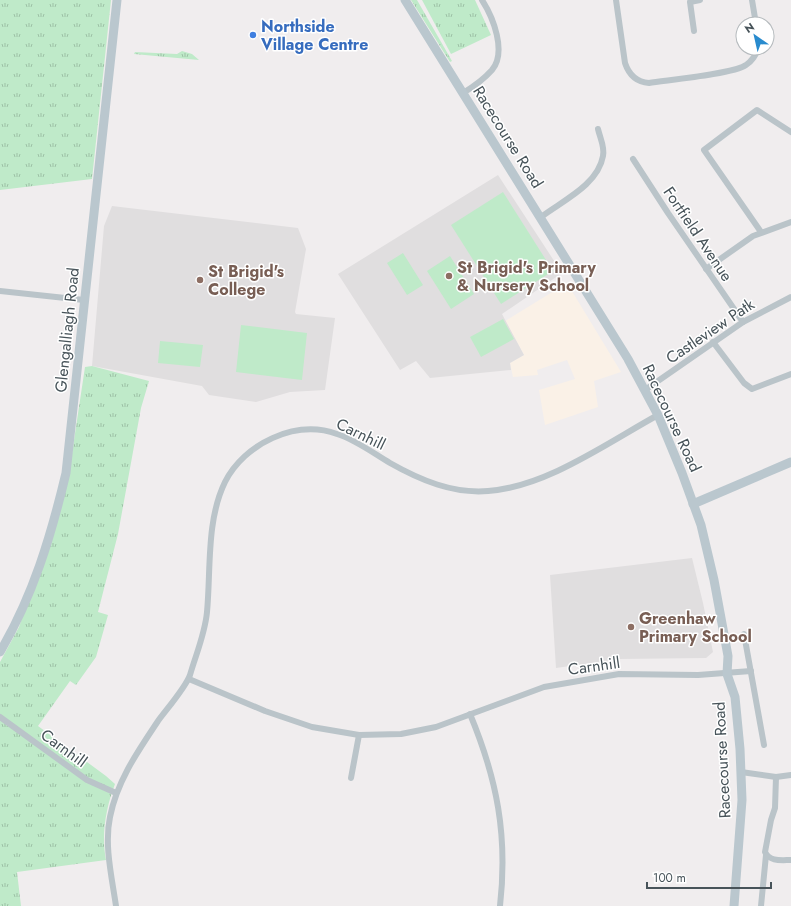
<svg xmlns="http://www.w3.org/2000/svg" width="791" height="906" viewBox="0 0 791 906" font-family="Jost,sans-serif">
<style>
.commercial{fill:#faf1e7}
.education{fill:#e0dedf}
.grass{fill:url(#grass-tufts)}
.garden{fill:#bfeac9}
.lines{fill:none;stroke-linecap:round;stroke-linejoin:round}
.street{stroke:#bac4c9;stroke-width:6}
.secondary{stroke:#bac7ce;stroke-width:9}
.shop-dot{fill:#3f7fe0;stroke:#fff;stroke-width:1.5}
.education-dot{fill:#8d6e63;stroke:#fff;stroke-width:1.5}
.labels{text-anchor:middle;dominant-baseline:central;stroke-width:3;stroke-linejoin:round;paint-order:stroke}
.shop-label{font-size:16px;font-weight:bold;fill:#366cbe;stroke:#fff;text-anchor:start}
.street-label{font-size:16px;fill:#475359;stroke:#fff}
.education-label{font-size:16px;font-weight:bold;fill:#785e54;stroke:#fff;text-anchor:start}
</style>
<defs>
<pattern id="grass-tufts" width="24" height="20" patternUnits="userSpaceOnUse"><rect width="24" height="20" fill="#bfeac9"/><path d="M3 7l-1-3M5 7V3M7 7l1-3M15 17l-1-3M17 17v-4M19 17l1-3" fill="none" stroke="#9dc0a6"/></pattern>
</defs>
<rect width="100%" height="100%" fill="#f0edee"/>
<!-- commercial -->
<path class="commercial" d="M567,283l54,89 -27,9 4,26 -53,18 -6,-35 36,-11 -8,-19 -30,10 1,5 -25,2 -3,-14 14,-8 -19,-34z"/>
<!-- education -->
<g class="education">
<path d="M498,175l64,98 -60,41 22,41 -14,8 1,7 -81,8 -14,-17 -16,9 -62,-96z"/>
<path d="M112,206l186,22 8,21 -11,63 1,2 39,4 -10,72 -35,2 -34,10 -47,-7 -7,-9 -110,-20 12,-140z"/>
<path d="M692,558l11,45 10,49 -7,6 -87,1 -63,9 -6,-93z"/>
</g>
<!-- grass -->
<g class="grass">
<path d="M0,0h111l-19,179 -92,11z"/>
<path d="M411,0h6l35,61 -2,1z"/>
<path d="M422,0h53l16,35 -40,19z"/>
<path d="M182,51l10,3 7,6 -65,-6 1,-2 42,2z"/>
<path d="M92,366l57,15 -8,27 -23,126 -20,78 10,3 -12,42 -20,28 -6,-4 -32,45 68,50 9,8c-9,23 -14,51 -9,76l-89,12 4,34h-21v-244l19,-35 49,-147 17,-113z"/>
</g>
<!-- garden -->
<g class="garden">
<path d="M503,192l50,79 -52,33 -50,-79z"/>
<path d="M403,253l20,32 -16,10 -20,-32z"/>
<path d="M450,256l24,38 -23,15 -24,-38z"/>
<path d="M503,319l11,20 -33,18 -11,-20z"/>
<path d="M241,325l66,8 -5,47 -66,-8z"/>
<path d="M160,341l43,4 -3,22 -42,-4z"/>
</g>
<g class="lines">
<!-- street -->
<g class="street">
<path d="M616,0l9,63c4,12 11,19 24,20 19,-3 84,-9 97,-18 5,-3 11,-11 12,-17"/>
<path d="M752,0l4,24"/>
<path d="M694,31l-4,-29 10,-2"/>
<path d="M463,93c10,-6 21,-14 29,-23 15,-18 1,-53 -10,-70"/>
<path d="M633,159l35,54 75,109"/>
<path d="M541,217c21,-16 57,-32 62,-61 2,-9 -3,-18 -5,-27"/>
<path d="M761,232l-57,-82 53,-40 34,22"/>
<path d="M706,269l47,-33 38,-14"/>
<path d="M0,291l84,9"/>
<path d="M713,342l31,41 8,6 39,-15"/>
<path d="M645,390l98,-68 48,-25"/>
<path d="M744,634l20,111"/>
<path d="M189,679l76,32 47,16 47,8 42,-1 35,-7 108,-40 75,-13 79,1 53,-4"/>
<path d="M470,714c27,65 38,121 30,192"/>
<path d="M0,717l87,63 29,13"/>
<path d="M741,772l35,5 15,-2"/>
<path d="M776,777l-1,31 -4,12 -6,32c5,10 16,8 26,8"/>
<path d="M351,778l8,-43"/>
<path d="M116,906c-4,-28 -12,-61 -6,-89 7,-36 28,-66 48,-96 8,-11 28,-34 32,-46 6,-21 15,-41 17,-63 4,-42 -1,-91 18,-130 19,-38 70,-63 112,-48 19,6 36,19 53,29 30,17 63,31 98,28 58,-4 119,-48 170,-76"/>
<path d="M761,906l5,-51"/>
</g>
<!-- secondary -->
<g class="secondary">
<path d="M405,0l223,359 30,56 24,58 19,52 13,55 14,76 -1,18 8,23 5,52 2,51 -8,106"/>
<path d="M693,504l98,-42"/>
<path d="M0,652c33,-56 51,-116 66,-179l51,-473"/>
</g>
</g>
<!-- markers -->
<circle class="shop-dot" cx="253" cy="35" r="4"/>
<g class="education-dot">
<circle cx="449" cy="276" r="4"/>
<circle cx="200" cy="280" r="4"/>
<circle cx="631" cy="627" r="4"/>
</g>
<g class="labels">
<!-- shop labels -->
<g class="shop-label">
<text x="261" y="26">Northside<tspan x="261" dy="18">Village Centre</tspan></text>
</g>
<!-- street labels -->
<g class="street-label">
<text transform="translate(508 137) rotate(58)">Racecourse Road</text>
<text transform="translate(698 234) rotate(56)">Fortfield Avenue</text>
<text transform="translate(67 330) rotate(-84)">Glengalliagh Road</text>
<text transform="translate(710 331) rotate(-34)">Castleview Patk</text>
<text transform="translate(672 418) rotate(65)">Racecourse Road</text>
<text transform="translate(361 434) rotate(26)">Carnhill</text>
<text transform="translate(594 666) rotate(-8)">Carnhill</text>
<text transform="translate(64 748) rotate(36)">Carnhill</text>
<text transform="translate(722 760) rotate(-93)">Racecourse Road</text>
</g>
<!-- education labels -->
<g class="education-label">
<text x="457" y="267">St Brigid's Primary<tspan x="457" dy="18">&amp; Nursery School</tspan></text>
<text x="208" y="271">St Brigid's<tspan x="208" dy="18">College</tspan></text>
<text x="639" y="618">Greenhaw<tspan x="639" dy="18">Primary School</tspan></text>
</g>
</g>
<!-- north arrow -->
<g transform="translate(755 36) rotate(326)"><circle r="19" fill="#ffffff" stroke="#b5babd"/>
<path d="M0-3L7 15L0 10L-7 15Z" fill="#298bce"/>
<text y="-6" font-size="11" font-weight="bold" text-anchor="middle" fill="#475359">N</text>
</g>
<!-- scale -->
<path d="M647 882v6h124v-6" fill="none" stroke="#475359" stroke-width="2"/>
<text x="653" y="882" font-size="12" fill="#475359" stroke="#ffffff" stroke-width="3" paint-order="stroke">100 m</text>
</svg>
